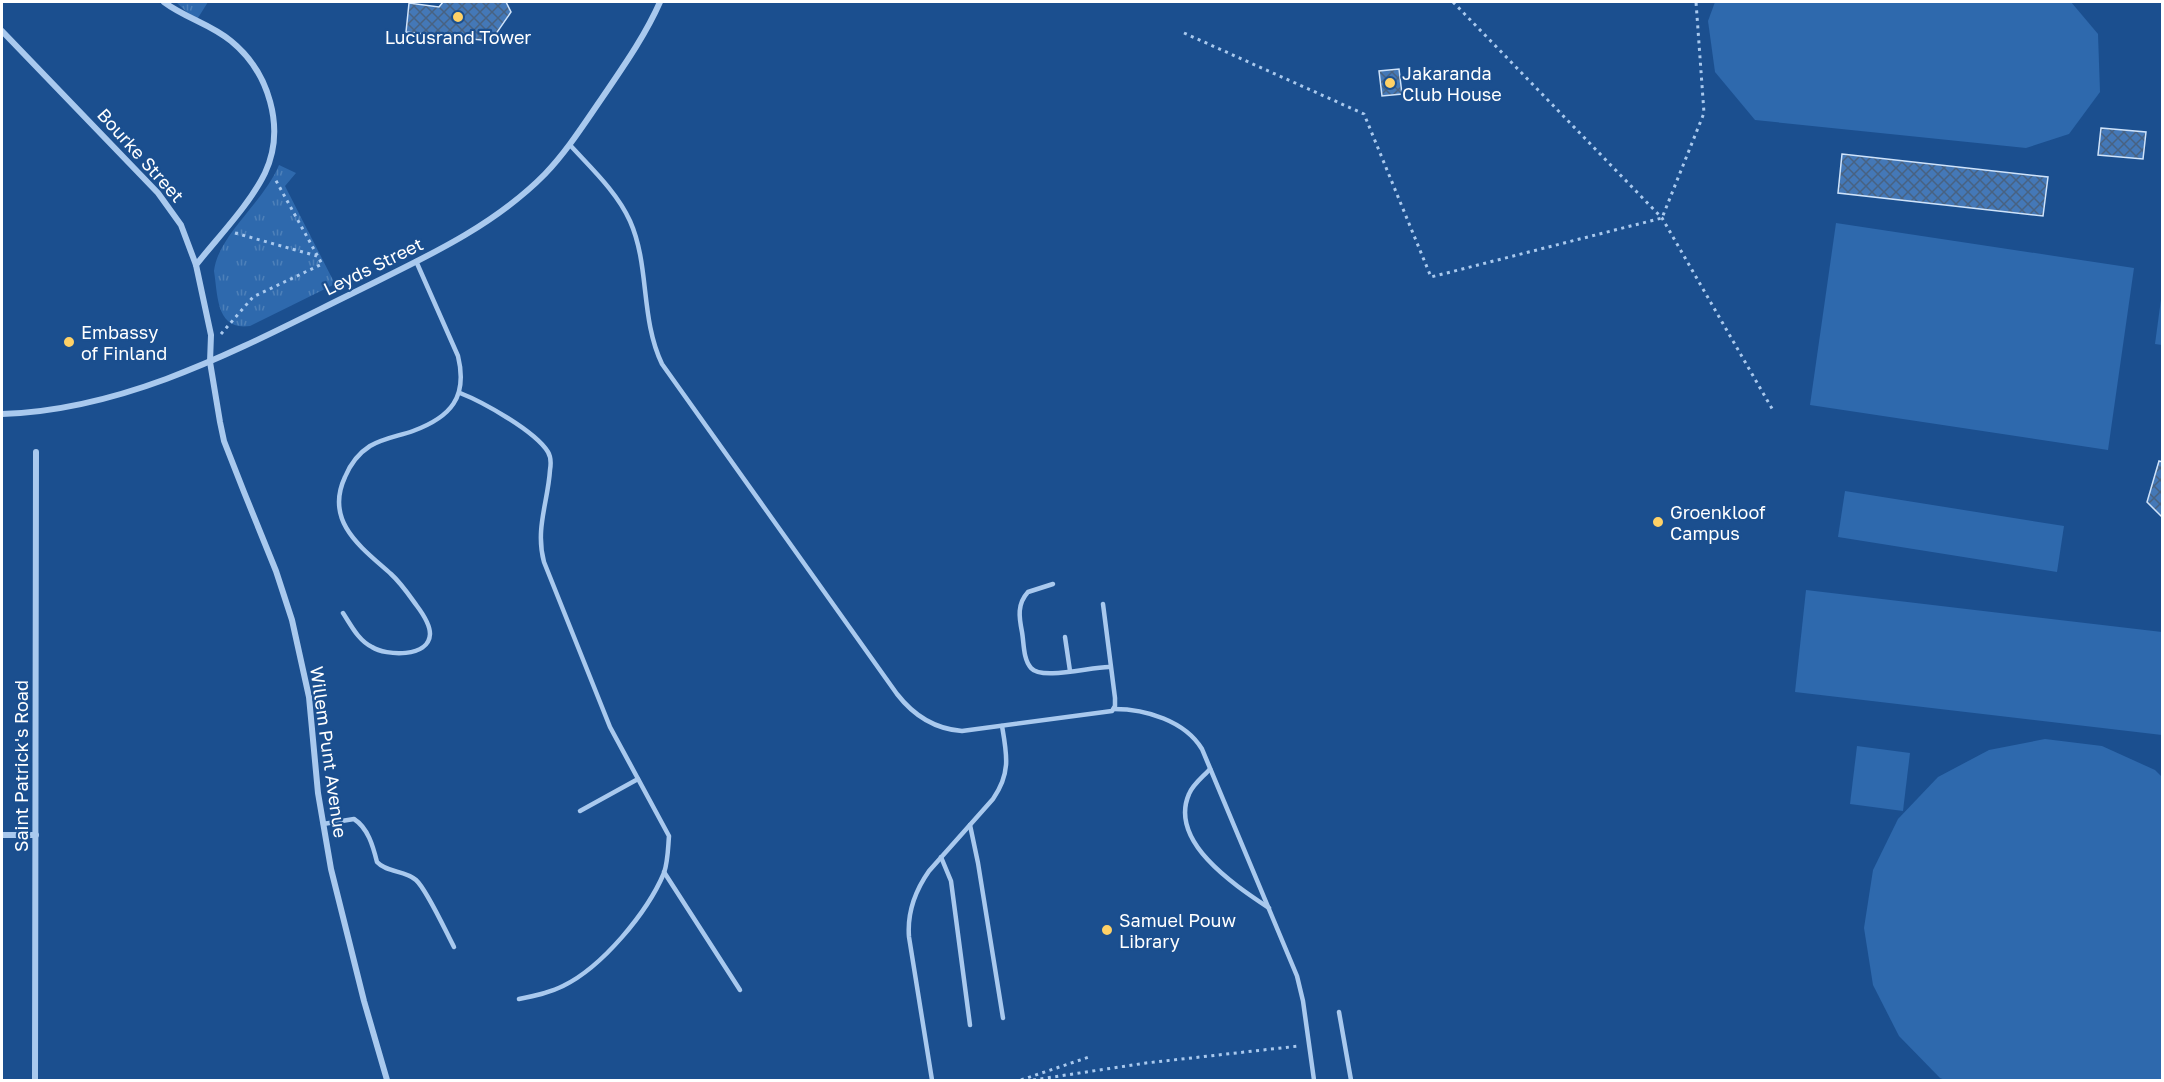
<svg xmlns="http://www.w3.org/2000/svg" width="2164" height="1082" viewBox="0 0 2164 1082" font-family="'Golos Text',sans-serif">
<style>
.green{fill:#2e69ad}
.park{fill:url(#park-tufts)}
.building{fill:url(#building-cross-hatch);stroke:#cfe3fa;stroke-width:1.5}
.lines{fill:none;stroke-linecap:round;stroke-linejoin:round}
.path{stroke:#a9c9ee;stroke-width:3;stroke-dasharray:3 4.5;stroke-linecap:butt}
.service{stroke:#a9c9ee;stroke-width:4.5}
.minor{stroke:#a9c9ee;stroke-width:6}
.poi-dot{fill:#ffd166;stroke:#1b4f8f;stroke-width:2}
.labels{text-anchor:middle;dominant-baseline:central;stroke-width:4.5;stroke-linejoin:round;paint-order:stroke}
.poi-label{font-size:18px;fill:#fff;stroke:#1b4f8f;text-anchor:start}
.street-label{font-size:18px;fill:#fff;stroke:#1b4f8f}
</style>
<defs>
<pattern id="park-tufts" width="24" height="20" patternUnits="userSpaceOnUse" patternTransform="scale(1.5)"><rect width="24" height="20" fill="#2e69ad"/><path d="M3 7l-1-3M5 7V3M7 7l1-3M15 17l-1-3M17 17v-4M19 17l1-3" fill="none" stroke="#4d80b9"/></pattern>
<pattern id="building-cross-hatch" width="8" height="8" patternUnits="userSpaceOnUse" patternTransform="scale(1.5)"><rect width="8" height="8" fill="#4478b7"/><path d="M0 0l8 8M0 8l8-8" fill="none" stroke="#486282"/></pattern>
</defs>
<rect width="100%" height="100%" fill="#1b4f8f"/>
<!-- green -->
<g class="green">
<path d="M1715,2h356l27,32 2,58 -31,42 -43,14 -271,-28 -40,-48 -7,-51z"/>
<path d="M1836,223l298,45 -26,182 -298,-45z"/>
<path d="M2162,292v53l-7,-1z"/>
<path d="M1845,491l219,35 -7,46 -219,-35z"/>
<path d="M1806,590l356,42v103l-367,-43z"/>
<path d="M2045,739l57,7 53,24 7,7v301l-3,2h-214l-5,-2 -41,-42 -26,-51 -9,-57 9,-58 25,-51 40,-42 51,-27z"/>
<path d="M1857,746l53,7 -7,58 -53,-7z"/>
</g>
<!-- park -->
<g class="park">
<path d="M176,2h32l-12,19z"/>
<path d="M279,165l17,8 -11,13 50,98 -85,42c-34,5 -32,-30 -36,-55 4,-36 50,-69 65,-106z"/>
</g>
<!-- building -->
<g class="building">
<path d="M443,2h63l5,10 -20,29 -85,-9 3,-29 30,4z"/>
<path d="M1399,69l3,25 -20,2 -3,-25z"/>
<path d="M2101,128l45,4 -3,27 -45,-4z"/>
<path d="M1842,154l206,23 -5,39 -205,-23z"/>
<path d="M2159,461l4,1v56l-16,-16z"/>
</g>
<g class="lines">
<!-- path -->
<g class="path">
<path d="M1453,2l209,216 112,194"/>
<path d="M1184,33l180,81 67,163 231,-59 42,-105 -8,-111"/>
<path d="M235,233l82,23"/>
<path d="M221,334l32,-37 69,-33 -48,-87"/>
<path d="M1021,1080l68,-23"/>
<path d="M1033,1080l113,-17 153,-17"/>
</g>
<!-- service -->
<g class="service">
<path d="M570,145c21,23 47,47 60,76 20,45 10,97 32,143l235,330c17,22 37,35 65,37l150,-20 3,-5v-8l-12,-94"/>
<path d="M460,393c23,9 75,38 88,59 3,5 3,12 2,18 -2,32 -15,59 -6,92l66,165 59,109c-1,12 -1,25 -5,37 -17,40 -62,94 -101,113 -14,7 -29,10 -44,13"/>
<path d="M1053,584l-25,8c-11,12 -9,25 -6,40 2,11 1,27 9,36 11,13 62,-2 79,-1"/>
<path d="M343,613c8,12 15,27 29,34 14,9 57,11 58,-13 0,-10 -7,-20 -13,-28 -8,-11 -16,-23 -26,-32 -29,-26 -67,-52 -46,-97 5,-12 14,-24 25,-31 14,-8 29,-10 43,-15 38,-14 55,-34 45,-75l-42,-95"/>
<path d="M1065,637l5,34"/>
<path d="M1114,709c32,0 71,12 88,40l95,227 6,25 11,79"/>
<path d="M1210,769c-6,7 -17,15 -21,25 -21,48 47,92 80,114"/>
<path d="M580,811l58,-32"/>
<path d="M323,824l31,-5c14,9 19,27 23,43 10,11 28,8 39,18 11,10 30,52 38,67"/>
<path d="M970,825l8,38 25,155"/>
<path d="M941,857l10,24 19,144"/>
<path d="M664,872l76,118"/>
<path d="M1339,1012l12,68"/>
<path d="M932,1080l-23,-143c-2,-25 6,-46 20,-66l64,-72c18,-26 14,-44 9,-73"/>
</g>
<!-- minor -->
<g class="minor">
<path d="M164,2c21,16 47,22 67,39 38,31 55,87 34,132 -15,31 -47,64 -69,92"/>
<path d="M2,31l156,162 23,32 15,40 15,70 -1,27 10,60 4,19 20,51 32,79 16,49 17,77 9,96 13,76 33,132 23,79"/>
<path d="M2,414c125,-4 237,-65 347,-119 68,-34 142,-66 196,-121 22,-23 39,-50 57,-76 21,-31 43,-62 58,-96"/>
<path d="M2,835h34"/>
<path d="M35,1080l1,-628"/>
</g>
</g>
<!-- markers -->
<g class="poi-dot">
<circle cx="458" cy="17" r="6"/>
<circle cx="1390" cy="83" r="6"/>
<circle cx="69" cy="342" r="6"/>
<circle cx="1658" cy="522" r="6"/>
<circle cx="1107" cy="930" r="6"/>
</g>
<g class="labels">
<!-- poi labels -->
<g class="poi-label">
<text x="458" y="37" text-anchor="middle">Lucusrand Tower</text>
<text x="1402" y="73">Jakaranda<tspan x="1402" dy="21">Club House</tspan></text>
<text x="81" y="332">Embassy<tspan x="81" dy="21">of Finland</tspan></text>
<text x="1670" y="512">Groenkloof<tspan x="1670" dy="21">Campus</tspan></text>
<text x="1119" y="920">Samuel Pouw<tspan x="1119" dy="21">Library</tspan></text>
</g>
<!-- street labels -->
<g class="street-label">
<text transform="translate(141 155) rotate(48)">Bourke Street</text>
<text transform="translate(373 266) rotate(-26)">Leyds Street</text>
<text transform="translate(329 752) rotate(82)">Willem Punt Avenue</text>
<text transform="translate(21 766) rotate(-90)">Saint Patrick's Road</text>
</g>
</g>
<!-- border -->
<rect width="2164" height="1082" fill="none" stroke="#ffffff" stroke-width="6"/>
</svg>
